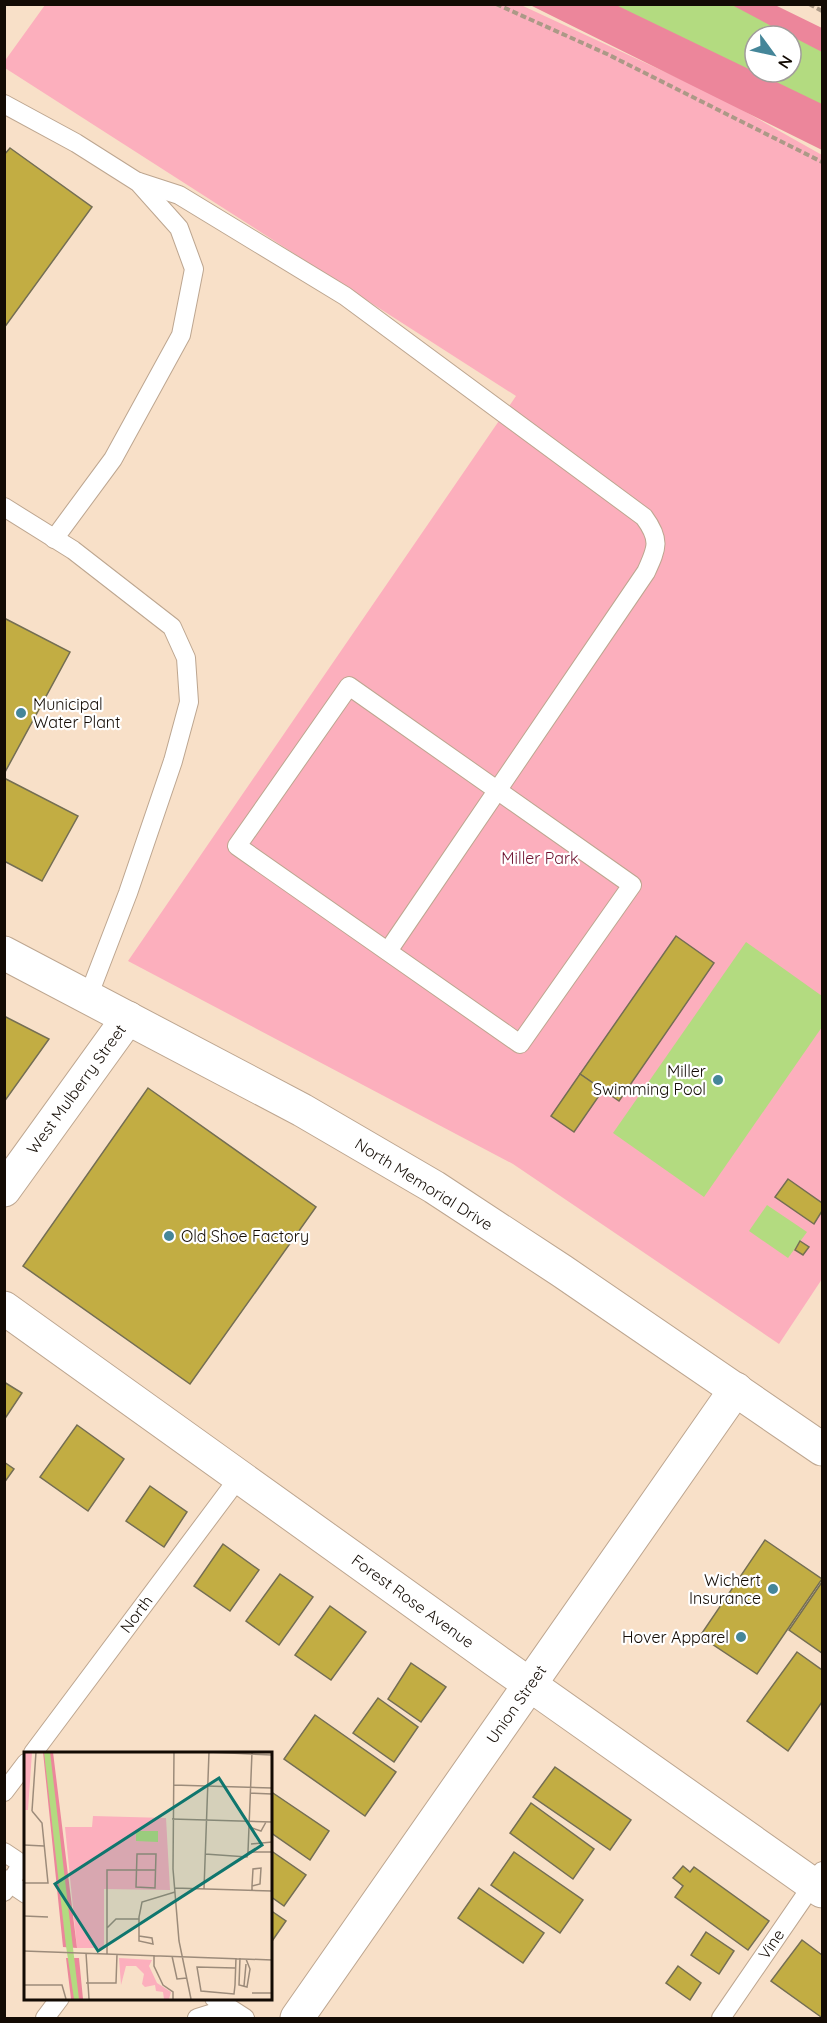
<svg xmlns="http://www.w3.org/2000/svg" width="827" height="2023" viewBox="0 0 827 2023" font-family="Quicksand,sans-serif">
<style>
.green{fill:#fcafbd}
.forest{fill:#ec869b;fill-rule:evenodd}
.water{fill:#b3db80}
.building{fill:#c2ad43;stroke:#746e53;stroke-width:1.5}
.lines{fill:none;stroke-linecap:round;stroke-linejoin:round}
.service-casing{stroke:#bda690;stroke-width:20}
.minor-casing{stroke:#bda690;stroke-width:35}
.primary-casing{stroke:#bda690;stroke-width:35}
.path{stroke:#ac9987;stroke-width:4;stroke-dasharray:6 3;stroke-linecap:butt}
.service{stroke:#fff;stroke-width:18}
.minor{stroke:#fff;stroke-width:33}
.primary{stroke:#fff;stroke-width:33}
.poi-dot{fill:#458699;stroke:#fff;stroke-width:2}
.labels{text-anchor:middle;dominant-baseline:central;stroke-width:4.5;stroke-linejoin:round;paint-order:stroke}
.poi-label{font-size:16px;fill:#130b04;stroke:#fff;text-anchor:end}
.park-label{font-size:16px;fill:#6f1431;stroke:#fff}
.street-label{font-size:16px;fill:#130b04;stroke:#fff}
.inset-road{fill:none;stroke:#9c8b7a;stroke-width:1.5}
.view{fill:#0f766e;fill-opacity:0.15;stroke:#0f766e;stroke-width:3}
.inset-edge{fill:none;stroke:#130b04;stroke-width:3}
</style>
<rect width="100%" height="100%" fill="#f8e0c8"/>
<!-- green -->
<path class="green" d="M45,5h476l200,93 101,57v1124l-43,65 -266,-180 -385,-203 388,-565 -511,-328 -1,-6z"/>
<!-- forest -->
<path class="forest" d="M530,5h245l47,23v122zM755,36h36v36h-36z"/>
<!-- water -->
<g class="water">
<path d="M616,5h116l58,31h-35v36z"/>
<path d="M791,36l31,16v52l-66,-32h35z"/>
<path d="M746,942l76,54v31l-118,170 -91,-64z"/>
<path d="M767,1205l40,27 -19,26 -39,-27z"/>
</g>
<!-- building -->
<g class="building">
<path d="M10,148l82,59 -88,121v-173z"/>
<path d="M4,618l66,34 -66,122z"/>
<path d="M4,778l74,38 -36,65 -38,-20z"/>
<path d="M676,936l38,27 -95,138 -39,-27z"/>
<path d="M4,1016l45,23 -45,63z"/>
<path d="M580,1074l23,16 -29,42 -23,-16z"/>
<path d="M148,1088l168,119 -126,177 -167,-118z"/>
<path d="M788,1179l34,24v8l-8,13 -39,-27z"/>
<path d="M800,1241l9,6 -6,8 -8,-5z"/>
<path d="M4,1382l18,11 -18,27z"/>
<path d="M77,1425l47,34 -36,52 -48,-34z"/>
<path d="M4,1462l10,7 -10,14z"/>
<path d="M150,1486l37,26 -23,35 -38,-26z"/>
<path d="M765,1540l57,39 -65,95 -57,-38z"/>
<path d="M223,1544l36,26 -29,41 -36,-25z"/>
<path d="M280,1574l33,23 -34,48 -33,-24z"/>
<path d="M822,1582v71l-33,-23z"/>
<path d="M330,1606l36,26 -35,48 -36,-25z"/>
<path d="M797,1652l25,18v32l-34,49 -41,-30z"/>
<path d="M411,1663l35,24 -25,35 -33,-23z"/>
<path d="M378,1698l40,29 -24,35 -41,-29z"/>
<path d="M315,1715l81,57 -31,44 -81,-57z"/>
<path d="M555,1767l76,53 -21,30 -77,-53z"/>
<path d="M270,1791l59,40 -19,29 -40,-28z"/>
<path d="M531,1803l63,46 -21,30 -63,-46z"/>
<path d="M270,1850l36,25 -22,31 -14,-10z"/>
<path d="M514,1852l69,48 -23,33 -69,-48z"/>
<path d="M683,1866l7,6 4,-5 75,54 -21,29 -73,-53 8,-11 -10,-8z"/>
<path d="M479,1888l65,45 -21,30 -65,-45z"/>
<path d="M270,1910l16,11 -16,23z"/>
<path d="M706,1932l28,19 -15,23 -28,-19z"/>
<path d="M802,1940l20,15v60l-1,2 -50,-36z"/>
<path d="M678,1966l23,17 -11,17 -24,-17z"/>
</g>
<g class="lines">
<defs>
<g id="service">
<path d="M4,104l72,39 60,38 43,14 166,101 299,221c17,23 13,31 2,55l-258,379"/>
<path d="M4,507l69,43 99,77 14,31 3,44 -16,59 -45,132 -40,104"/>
<path d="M54,539l59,-80 68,-124 13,-66 -15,-41 -41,-46"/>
<path d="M349,686l283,199 -112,159 -283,-198z"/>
<path d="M33,1753l207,-277"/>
<path d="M4,1792l22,-29"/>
<path d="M4,1852l18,12 -18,28"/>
<path d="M4,1879l22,15"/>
<path d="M214,1998l31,20"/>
<path d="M45,2018l15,-20"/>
<path d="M197,2018l32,-10"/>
<path d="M721,2018l101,-147"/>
</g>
<g id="minor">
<path d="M4,1190l124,-172"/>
<path d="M4,1308l491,352 327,231"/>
<path d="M297,2018l439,-629"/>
</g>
<path id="primary" d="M4,953l298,157 132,77 128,84 260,178"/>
</defs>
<!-- service casing -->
<use href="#service" class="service-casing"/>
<!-- minor casing -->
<use href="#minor" class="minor-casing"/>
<!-- primary casing -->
<use href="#primary" class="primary-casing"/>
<!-- path -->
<g class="path">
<path d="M496,4l111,50 215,108"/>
<path d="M809,4l13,7"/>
</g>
<!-- service -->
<use href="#service" class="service"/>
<!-- minor -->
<use href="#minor" class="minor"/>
<!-- primary -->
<use href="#primary" class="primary"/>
</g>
<!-- markers -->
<g class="poi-dot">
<circle cx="21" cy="713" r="6"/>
<circle cx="718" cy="1080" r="6"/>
<circle cx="169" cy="1236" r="6"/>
<circle cx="773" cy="1589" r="6"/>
<circle cx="741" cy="1637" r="6"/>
</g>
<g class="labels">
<!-- poi labels -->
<g class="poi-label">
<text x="33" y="704" text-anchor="start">Municipal<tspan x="33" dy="18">Water Plant</tspan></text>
<text x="706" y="1071">Miller<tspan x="706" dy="18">Swimming Pool</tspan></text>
<text x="181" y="1236" text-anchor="start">Old Shoe Factory</text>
<text x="761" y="1580">Wichert<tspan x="761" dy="18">Insurance</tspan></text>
<text x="729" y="1637">Hover Apparel</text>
</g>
<!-- park labels -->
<g class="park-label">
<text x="540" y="858">Miller Park</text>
</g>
<!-- street labels -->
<g class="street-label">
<text transform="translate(76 1089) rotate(-54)">West Mulberry Street</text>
<text transform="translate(424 1184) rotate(32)">North Memorial Drive</text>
<text transform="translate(413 1601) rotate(36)">Forest Rose Avenue</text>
<text transform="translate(136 1614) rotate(-53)">North</text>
<text transform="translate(516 1704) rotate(-55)">Union Street</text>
<text transform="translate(771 1944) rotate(-56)">Vine</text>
</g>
</g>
<!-- overview -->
<g transform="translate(24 1752)">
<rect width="248" height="248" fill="#f8e0c8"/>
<path d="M0,0h8l-4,58h-4zM69,64l73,2 4,72 -66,-1v59h-27l-12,-121h27zM95,206l33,2 -3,6 8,17 14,9 -2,7h-5l-1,-7 -7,-1 -1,-6 -10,2 -3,-3 2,-10 -8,-8h-10l-5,19z" fill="#fcafbd"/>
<path d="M19,0h10l24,196 -14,-1zM42,206h13l4,41h-12z" fill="#ec869b"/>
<path d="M20,0h6l29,247h-5l-8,-53zM112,79h22v11l-22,-1z" fill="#b3db80"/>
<path class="inset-road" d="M150,0l-1,117 6,72 12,58M184,0l64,3M149,33l99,3M226,41l22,1M8,59l4,-59M148,67l100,3M225,75l12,4 5,-9M227,92l21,-2M0,93l20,1M224,100l4,-100M113,102h19l-1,34 -19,-1zM181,102l42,3 1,-5h24M0,131h24l-6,-60 -10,-12M228,134l8,-2 1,-16 -8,1 -1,17v4M150,136l98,3M180,137l5,-137M0,164l24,1M83,176l9,-9h23M115,184l13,2 1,6 -14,-3v-24l3,-15 33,-10M0,199l248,9M62,201l3,46M83,202v-84h48M130,203v11l9,19 10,7v7M148,204l5,23 10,-1M216,206l-1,27 8,2 3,-18 -4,-10M211,216l-38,-1 4,24 33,3 1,-9 1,-27M62,231h30l1,-29M0,233h38l4,14M220,234l2,-22M228,241h20"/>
<path class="view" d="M195,26l43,67 -164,106 -43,-67z"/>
<rect width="248" height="248" class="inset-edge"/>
</g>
<!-- border -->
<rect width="827" height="2023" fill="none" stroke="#130b04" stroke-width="12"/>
<!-- north arrow -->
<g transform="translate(773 54) rotate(123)"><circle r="28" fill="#ffffff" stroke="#a19d9b" stroke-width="1.5"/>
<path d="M0-4.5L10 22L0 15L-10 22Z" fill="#458699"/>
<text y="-9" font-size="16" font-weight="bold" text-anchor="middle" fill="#130b04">N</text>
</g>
</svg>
